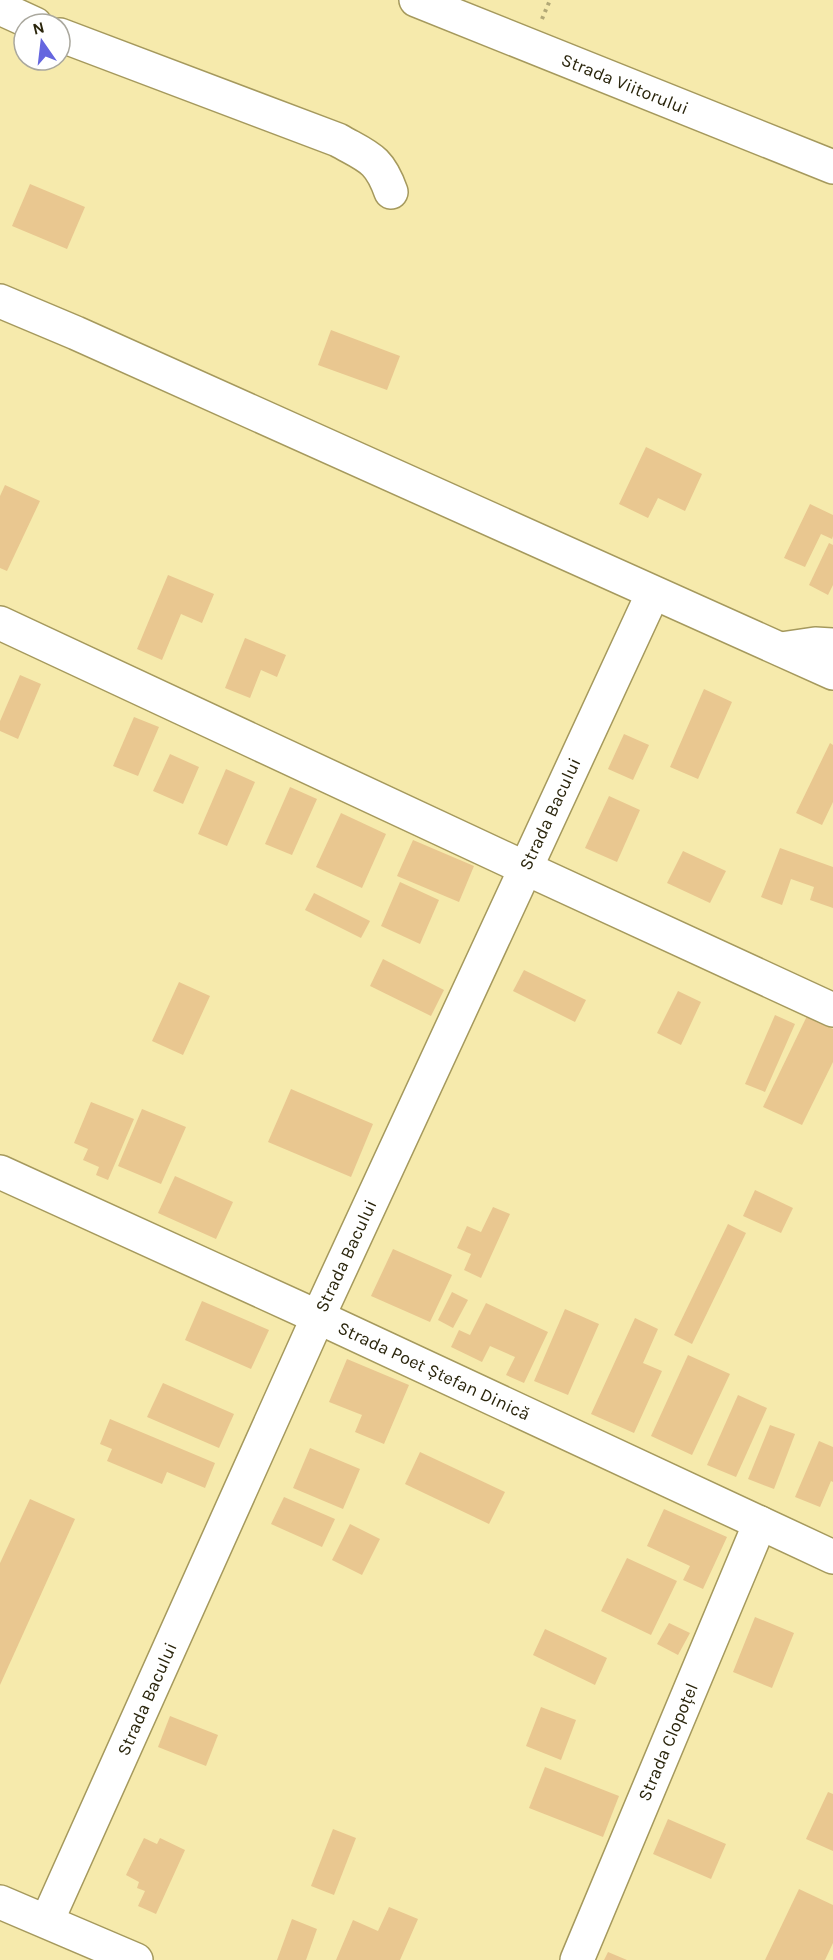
<svg xmlns="http://www.w3.org/2000/svg" width="833" height="1960" viewBox="0 0 833 1960" font-family="Karla,sans-serif">
<style>
.building{fill:#e9c790}
.lines{fill:none;stroke-linecap:round;stroke-linejoin:round}
.minor-casing{stroke:#a5995d;stroke-width:36}
.path{stroke:#b2a876;stroke-width:4;stroke-dasharray:3 4.5;stroke-linecap:butt}
.minor{stroke:#fff;stroke-width:33}
.labels{text-anchor:middle;dominant-baseline:central;stroke-width:4.5;stroke-linejoin:round;paint-order:stroke}
.street-label{font-size:18px;fill:#2a250c;stroke:#fff}
</style>
<rect width="100%" height="100%" fill="#f6eaac"/>
<!-- building -->
<g class="building">
<path d="M30,184l55,23 -18,42 -55,-23z"/>
<path d="M331,330l69,26 -13,34 -69,-25z"/>
<path d="M646,447l56,27 -17,37 -27,-13 -10,20 -29,-14z"/>
<path d="M5,485l35,16 -33,70 -7,-3v-72z"/>
<path d="M810,504l23,11v21l-1,3 -11,-5 -16,33 -21,-9z"/>
<path d="M829,543l4,2v40l-5,10 -19,-10z"/>
<path d="M168,575l46,19 -12,29 -21,-9 -19,46 -25,-11z"/>
<path d="M245,638l41,17 -9,22 -16,-7 -11,28 -25,-10z"/>
<path d="M20,675l21,9 -23,55 -18,-8v-10z"/>
<path d="M704,689l28,13 -34,77 -28,-12z"/>
<path d="M134,717l25,10 -21,49 -25,-10z"/>
<path d="M624,734l25,11 -16,35 -25,-11z"/>
<path d="M830,743l3,2v57l-11,23 -26,-12z"/>
<path d="M170,754l29,13 -16,37 -30,-13z"/>
<path d="M226,769l29,13 -28,64 -29,-12z"/>
<path d="M290,787l27,12 -25,56 -27,-11z"/>
<path d="M609,796l31,14 -23,52 -32,-14z"/>
<path d="M341,813l45,21 -24,54 -46,-21z"/>
<path d="M413,840l61,26 -15,36 -62,-26z"/>
<path d="M780,848l53,19v41l-23,-8 4,-13 -23,-8 -9,26 -21,-8z"/>
<path d="M683,851l43,20 -16,32 -43,-20z"/>
<path d="M400,882l39,18 -19,44 -39,-18z"/>
<path d="M314,893l56,28 -9,17 -56,-28z"/>
<path d="M383,959l61,31 -13,26 -61,-30z"/>
<path d="M524,970l62,30 -11,22 -62,-31z"/>
<path d="M179,982l31,14 -27,59 -31,-14z"/>
<path d="M678,991l23,11 -20,43 -24,-12z"/>
<path d="M775,1015l20,9 -30,68 -20,-8z"/>
<path d="M807,1016l26,13v33l-31,63 -39,-18z"/>
<path d="M291,1089l82,35 -22,53 -83,-35z"/>
<path d="M91,1102l43,17 -26,61 -12,-5 3,-8 -16,-7 5,-11 -14,-6z"/>
<path d="M142,1109l44,18 -25,57 -43,-18z"/>
<path d="M175,1176l58,26 -17,37 -58,-26z"/>
<path d="M755,1190l38,18 -12,25 -38,-17z"/>
<path d="M493,1207l17,7 -29,64 -17,-8 7,-16 -14,-6 10,-22 14,6z"/>
<path d="M728,1224l18,9 -54,111 -18,-9z"/>
<path d="M393,1249l59,26 -22,47 -59,-26z"/>
<path d="M452,1292l16,8 -15,28 -15,-8z"/>
<path d="M202,1301l67,29 -18,39 -66,-29z"/>
<path d="M486,1303l62,29 -24,51 -18,-8 9,-18 -25,-11 -8,16 -31,-15 8,-17 11,5z"/>
<path d="M565,1309l34,15 -31,71 -34,-14z"/>
<path d="M635,1318l23,11 -15,34 19,8 -28,62 -43,-19z"/>
<path d="M688,1355l42,19 -38,81 -41,-19z"/>
<path d="M347,1359l62,26 -25,59 -29,-12 7,-17 -33,-13z"/>
<path d="M163,1383l71,31 -15,34 -72,-31z"/>
<path d="M738,1395l29,13 -31,69 -29,-12z"/>
<path d="M110,1419l105,44 -10,25 -38,-16 -5,12 -55,-23 5,-12 -12,-5z"/>
<path d="M770,1425l25,9 -21,55 -26,-10z"/>
<path d="M819,1441l14,6v35l-2,-1 -11,26 -25,-10z"/>
<path d="M310,1448l50,21 -17,40 -50,-21z"/>
<path d="M420,1452l85,40 -16,32 -84,-40z"/>
<path d="M284,1497l51,22 -13,28 -51,-23z"/>
<path d="M30,1499l45,20 -75,166v-122z"/>
<path d="M664,1509l63,28 -24,52 -20,-9 7,-14 -43,-20z"/>
<path d="M350,1524l30,15 -18,36 -30,-15z"/>
<path d="M627,1558l50,23 -26,54 -50,-24z"/>
<path d="M755,1617l39,16 -22,55 -39,-16z"/>
<path d="M669,1623l21,10 -12,22 -21,-11z"/>
<path d="M545,1629l62,29 -12,27 -62,-30z"/>
<path d="M541,1707l35,13 -15,40 -35,-14z"/>
<path d="M170,1716l48,19 -12,31 -48,-19z"/>
<path d="M545,1767l74,29 -16,41 -74,-29z"/>
<path d="M828,1792l5,2v57l-27,-12z"/>
<path d="M668,1819l58,25 -15,35 -58,-25z"/>
<path d="M333,1829l23,9 -22,57 -23,-9z"/>
<path d="M144,1838l13,6 3,-6 25,12 -29,64 -18,-8 7,-15 -8,-3 2,-6 -13,-7z"/>
<path d="M799,1889l34,16v38l-8,17h-60z"/>
<path d="M389,1907l29,12 -18,41h-64l17,-40 25,11z"/>
<path d="M292,1919l25,10 -11,31h-29z"/>
<path d="M608,1952l19,8h-23z"/>
</g>
<g class="lines">
<defs>
<g id="minor">
<path d="M416,0l417,167"/>
<path d="M0,8l35,16"/>
<path d="M60,35l278,105c30,17 41,18 53,52"/>
<path d="M0,301l76,32 757,340"/>
<path d="M0,623l525,245 308,142"/>
<path d="M781,649l34,-5 18,1"/>
<path d="M0,1172l318,145 515,240"/>
<path d="M0,1902l136,58"/>
<path d="M47,1921l271,-604 335,-724"/>
<path d="M577,1960l183,-437"/>
</g>
</defs>
<!-- minor casing -->
<use href="#minor" class="minor-casing"/>
<!-- path -->
<path class="path" d="M542,19l8,-19"/>
<!-- minor -->
<use href="#minor" class="minor"/>
</g>
<g class="labels">
<!-- street labels -->
<g class="street-label">
<text transform="translate(625 84) rotate(22)">Strada Viitorului</text>
<text transform="translate(550 814) rotate(-65)">Strada Bacului</text>
<text transform="translate(346 1256) rotate(-65)">Strada Bacului</text>
<text transform="translate(434 1371) rotate(25)">Strada Poet Ștefan Dinică</text>
<text transform="translate(147 1699) rotate(-66)">Strada Bacului</text>
<text transform="translate(668 1742) rotate(-67)">Strada Clopoțel</text>
</g>
</g>
<!-- north arrow -->
<g transform="translate(42 42) rotate(346)"><circle r="28" fill="#ffffff" stroke="#aaa89e" stroke-width="1.5"/>
<path d="M0-4.5L10 22L0 15L-10 22Z" fill="#6566df"/>
<text y="-9" font-size="16" font-weight="bold" text-anchor="middle" fill="#2a250c">N</text>
</g>
</svg>
